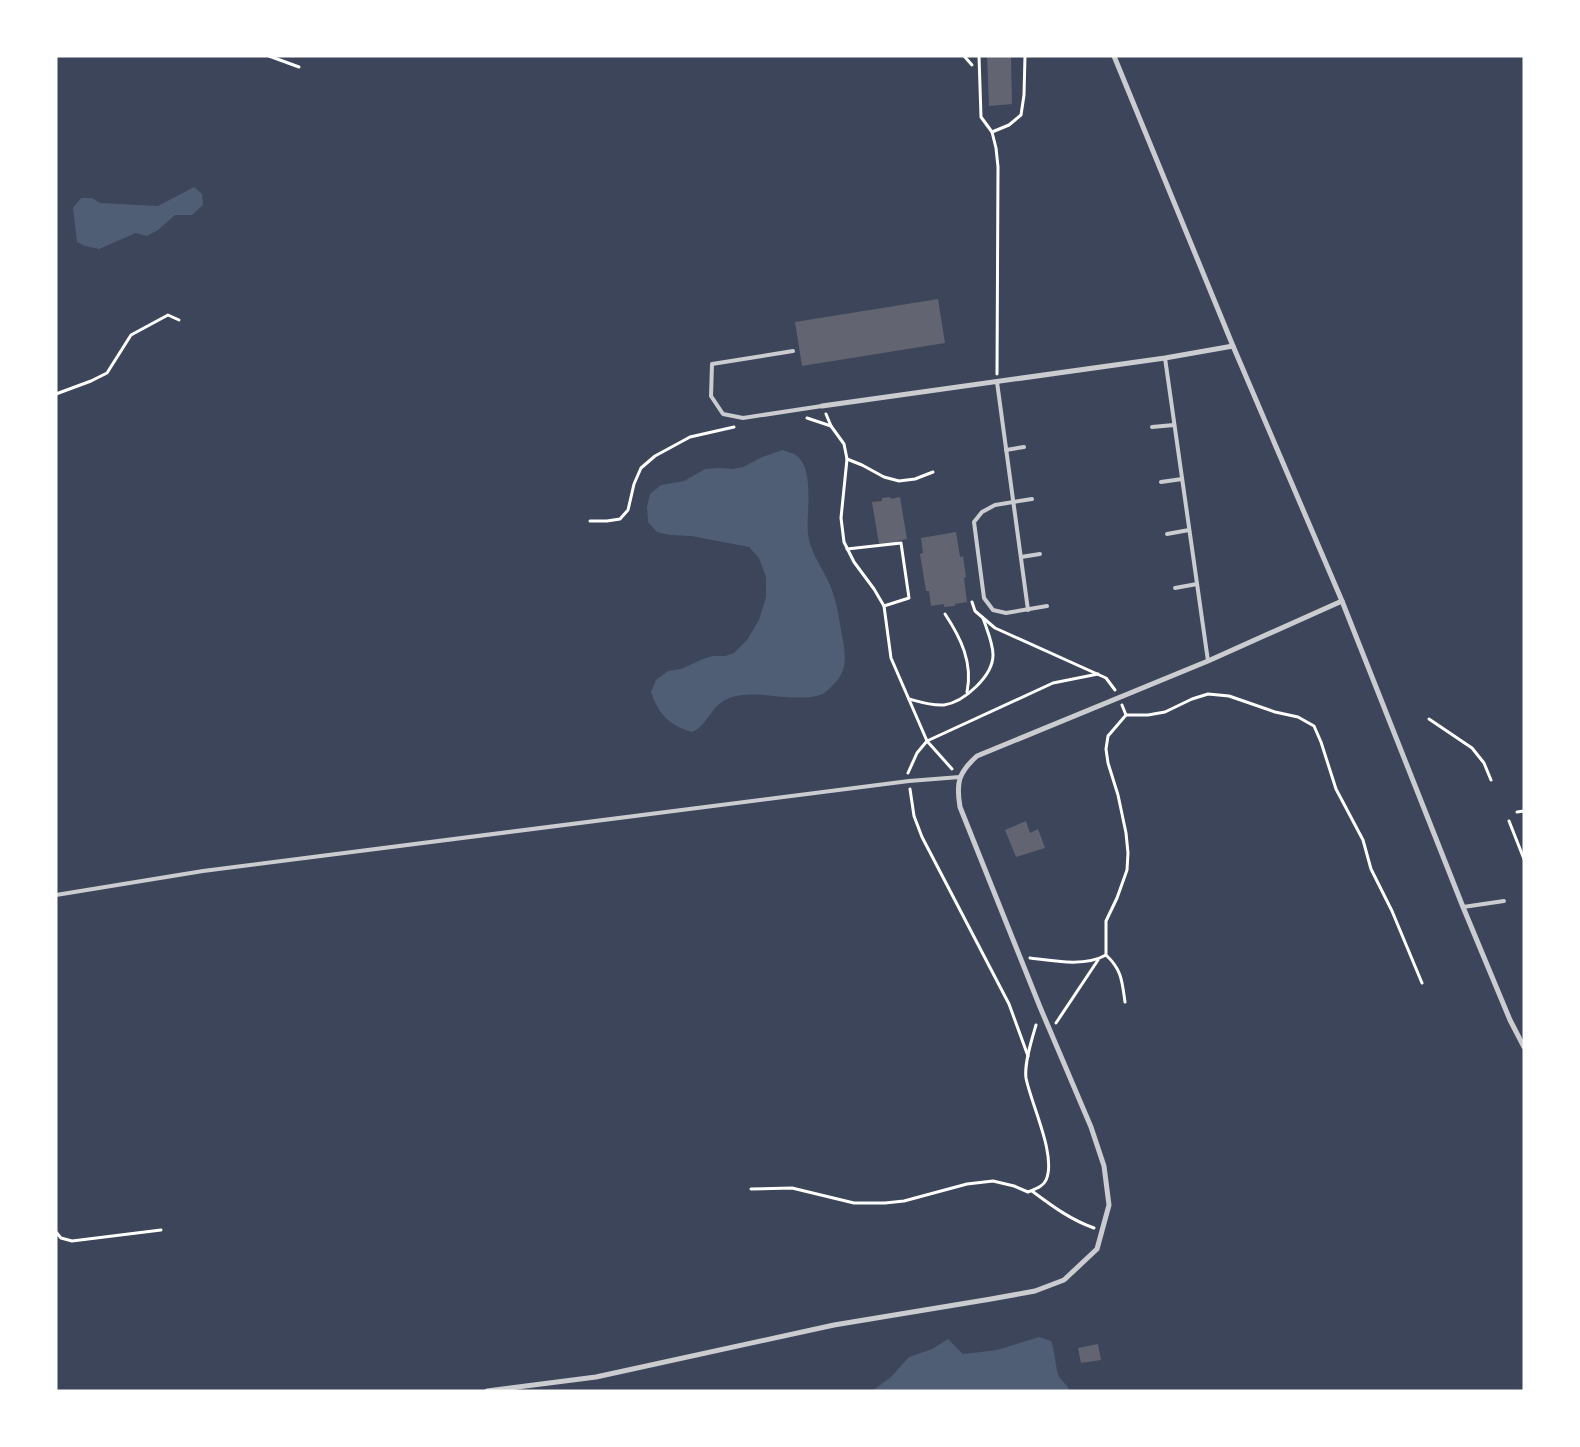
<svg xmlns="http://www.w3.org/2000/svg" width="1580" height="1447" viewBox="0 0 1580 1447" font-family="'Nunito Sans',sans-serif">
<style>
.green{fill:#3c4559}
.water{fill:#4f5d75}
.building{fill:#626471}
.lines{fill:none;stroke-linecap:round;stroke-linejoin:round}
.path{stroke:#fff;stroke-width:3}
.service{stroke:#caccd0;stroke-width:4}
.minor{stroke:#caccd0;stroke-width:5}
</style>
<rect width="100%" height="100%" fill="#2d3142"/>
<!-- green -->
<rect class="green" x="56" y="56" width="1468" height="1335"/>
<!-- water -->
<g class="water">
<path d="M194,187l8,7 1,11 -11,10h-17l-17,15 -11,6 -11,-3 -37,16 -14,-3 -8,-4 -4,-34 8,-10h11l8,5 58,3z"/>
<path d="M783,450c4,2 11,3 14,6 18,15 9,57 11,77 2,22 19,40 25,60 4,12 6,25 8,37 4,22 9,40 -9,56 -3,3 -6,6 -9,8 -28,11 -69,-8 -98,6 -10,5 -16,17 -23,25 -3,3 -6,5 -10,7 -23,-7 -33,-17 -41,-40l5,-12 12,-9 13,-2 22,-10 10,-3h12l9,-3 13,-13 12,-20 7,-23v-20l-7,-19 -10,-11 -58,-11 -21,-1 -13,-3 -9,-10 -1,-15 3,-13 11,-9 23,-4 21,-12 14,-1 14,1 10,-2 19,-10z"/>
<path d="M1039,1337l12,4c4,11 4,22 7,33 2,6 9,10 12,17h-198l19,-14 18,-20 23,-8 16,-10 15,15 34,-4z"/>
</g>
<!-- building -->
<g class="building">
<path d="M987,56h24l1,48 -23,2z"/>
<path d="M938,299l7,44 -143,23 -7,-44z"/>
<path d="M890,497l1,2 9,-2 7,42 -10,2 1,2 -19,1 -7,-42 10,-1v-3z"/>
<path d="M956,532l4,25 3,-1 3,21 -2,1 3,24 -12,2v2l-11,1v-3l-13,2 -2,-15h-3l-6,-37 3,-1 -2,-15z"/>
<path d="M1026,821l4,12 8,-4 7,19 -29,9 -11,-27z"/>
<path d="M1098,1344l3,16 -20,3 -3,-15z"/>
</g>
<g class="lines">
<!-- path -->
<g class="path">
<path d="M269,56l30,11"/>
<path d="M964,56l8,9"/>
<path d="M979,56l2,61 11,15 4,16 2,19 -1,207"/>
<path d="M992,132l17,-7 12,-10 3,-20 1,-39"/>
<path d="M56,394l35,-13 16,-8 24,-38 37,-20 11,5"/>
<path d="M826,414l5,12 13,18 3,15 -6,59 3,24 10,20 20,27 10,17 7,52 36,83 25,28"/>
<path d="M807,418l24,8"/>
<path d="M847,459l15,6 22,12 15,4 16,-2 18,-7"/>
<path d="M590,521h17l13,-2 8,-9 6,-26 7,-16 14,-12 35,-19 44,-10"/>
<path d="M847,549l54,-6 8,55 -25,8"/>
<path d="M972,602l3,9 20,17 111,50 9,12"/>
<path d="M945,614c16,24 28,49 22,78"/>
<path d="M909,699c11,3 23,7 35,6 20,-3 49,-29 49,-50 0,-12 -6,-25 -10,-37"/>
<path d="M1122,705l4,10 -18,21 -2,13 2,14 10,32 8,38 2,20 -1,17 -10,28 -11,23v34c16,15 16,26 19,47"/>
<path d="M1126,715h22l17,-3 27,-13 16,-5 21,2 46,16 23,5 16,9 7,16 15,47 27,51 8,29 21,42 30,72"/>
<path d="M1429,719l43,29 12,15 7,17"/>
<path d="M908,773l9,-20 10,-12 126,-58 45,-9"/>
<path d="M910,789l4,27 8,21 87,167 19,52"/>
<path d="M1517,812l7,-1"/>
<path d="M1509,821l15,38"/>
<path d="M1030,958c24,3 55,9 76,-3"/>
<path d="M1056,1023l42,-63"/>
<path d="M751,1189l41,-1 62,15h31l19,-2 63,-17 26,-3 21,5 14,6c7,-3 15,-5 18,-12 11,-24 -15,-76 -20,-102 -2,-15 6,-39 10,-53"/>
<path d="M1032,1191c20,15 39,29 62,37"/>
<path d="M56,1232l5,6 11,3 89,-11"/>
</g>
<!-- service -->
<g class="service">
<path d="M793,351l-81,13 -1,32 12,18 20,4 79,-12"/>
<path d="M1165,358l43,303"/>
<path d="M997,382l31,228"/>
<path d="M1152,427l22,-2"/>
<path d="M1006,450l18,-3"/>
<path d="M1161,482l21,-3"/>
<path d="M1032,499l-37,6 -13,7 -8,10 10,76 9,12 13,3 41,-7"/>
<path d="M1167,534l22,-4"/>
<path d="M1021,557l19,-3"/>
<path d="M1175,588l22,-4"/>
<path d="M56,895l147,-24 706,-90 51,-4"/>
<path d="M1463,907l41,-6"/>
</g>
<!-- minor -->
<g class="minor">
<path d="M1114,56l119,290 109,255 121,306 47,113 14,27"/>
<path d="M822,406l343,-48 68,-12"/>
<path d="M487,1391l109,-14 238,-52 157,-26 44,-8 29,-11 33,-31 12,-44 -5,-39 -13,-39 -51,-120 -80,-200c-4,-24 -2,-34 17,-51l231,-95 134,-60"/>
</g>
</g>
<!-- border -->
<rect width="1580" height="1447" fill="none" stroke="#ffffff" stroke-width="115"/>
</svg>
